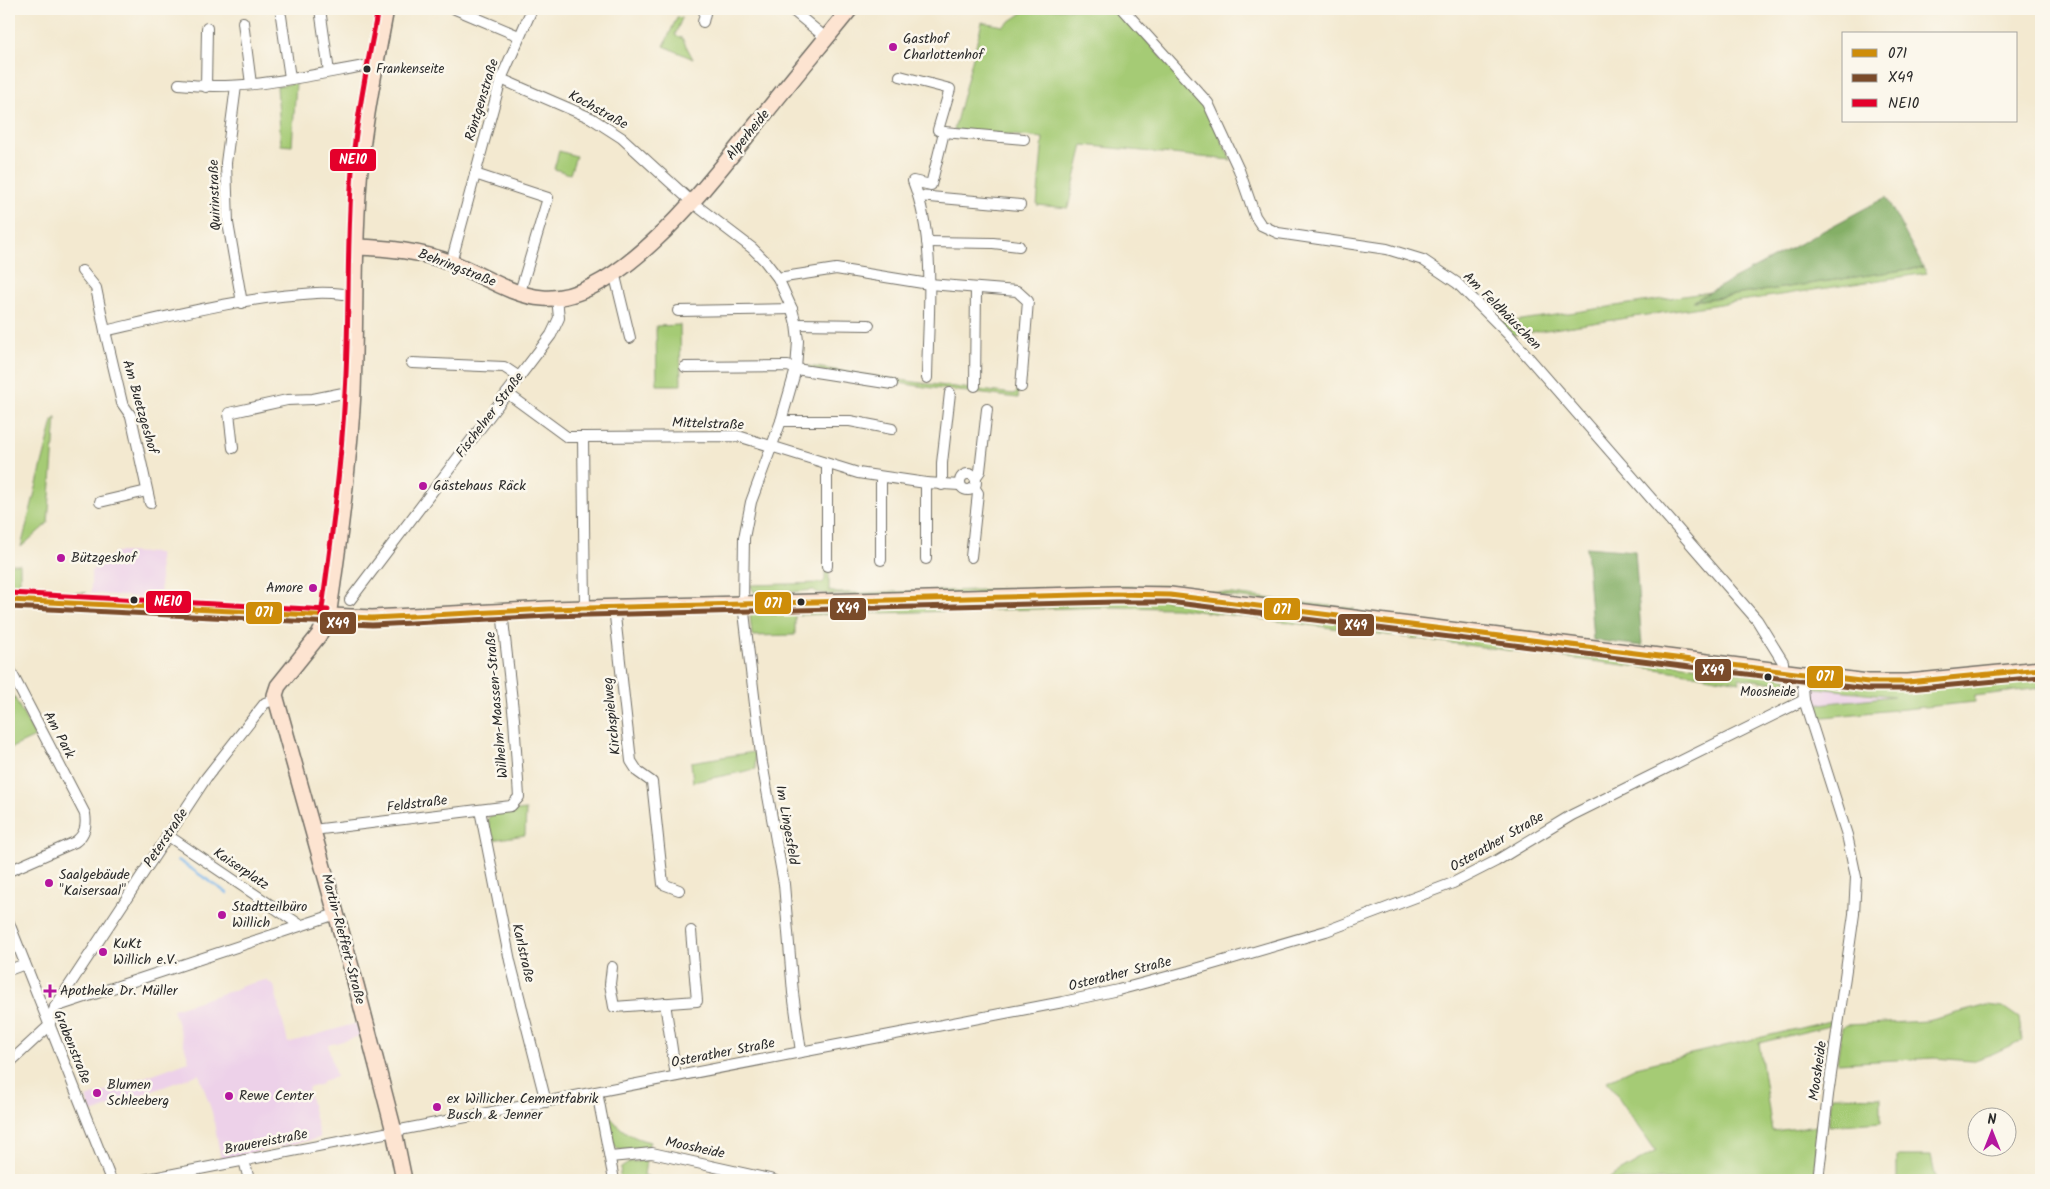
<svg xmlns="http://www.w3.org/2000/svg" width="2050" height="1189" viewBox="0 0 2050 1189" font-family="Kalam,sans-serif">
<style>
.built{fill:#edd1e9}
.green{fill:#a5cb75;stroke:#687b50}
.forest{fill:#84af66;stroke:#586d48}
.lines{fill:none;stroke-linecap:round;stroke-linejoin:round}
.stream{stroke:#79b6ec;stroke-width:2.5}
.street-casing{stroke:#716e65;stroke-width:12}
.secondary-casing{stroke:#716e65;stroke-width:18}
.street{stroke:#fff;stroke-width:10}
.secondary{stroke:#fde4d1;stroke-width:15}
.bus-1-casing{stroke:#fbf7ec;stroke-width:9}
.bus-2-casing{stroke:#fbf7ec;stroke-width:9}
.bus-3-casing{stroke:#fbf7ec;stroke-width:9}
.bus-1{stroke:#ce8d09;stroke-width:5}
.bus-2{stroke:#7a4b2a;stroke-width:5}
.bus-3{stroke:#e4002b;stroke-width:5}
.poi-dot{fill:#b5179e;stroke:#fbf7ec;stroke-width:2}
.bus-dot{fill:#2b2b2b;stroke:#fbf7ec;stroke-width:2}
.labels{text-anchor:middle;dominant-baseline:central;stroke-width:5;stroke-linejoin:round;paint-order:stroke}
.bus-label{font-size:13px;fill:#2b2b2b;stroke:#fbf7ec;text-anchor:start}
.poi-label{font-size:14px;fill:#2b2b2b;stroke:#fbf7ec;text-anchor:start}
.street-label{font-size:14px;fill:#2b2b2b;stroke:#fbf7ec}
.line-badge{stroke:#fbf7ec;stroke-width:2}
.badge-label{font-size:14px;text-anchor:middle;font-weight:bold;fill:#fff}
</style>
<rect width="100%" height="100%" fill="#fbf7ec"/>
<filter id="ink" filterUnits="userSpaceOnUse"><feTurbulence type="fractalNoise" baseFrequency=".02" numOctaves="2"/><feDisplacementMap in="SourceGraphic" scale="10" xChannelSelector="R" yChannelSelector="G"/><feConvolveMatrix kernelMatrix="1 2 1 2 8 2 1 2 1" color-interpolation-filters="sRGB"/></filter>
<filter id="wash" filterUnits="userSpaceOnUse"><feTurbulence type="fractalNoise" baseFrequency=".0096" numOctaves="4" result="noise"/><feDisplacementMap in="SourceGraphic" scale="20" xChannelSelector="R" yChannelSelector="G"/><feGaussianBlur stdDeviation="1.12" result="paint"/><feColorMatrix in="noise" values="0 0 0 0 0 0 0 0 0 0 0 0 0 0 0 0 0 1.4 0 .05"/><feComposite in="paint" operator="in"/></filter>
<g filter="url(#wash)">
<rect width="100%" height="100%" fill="#f3e9d0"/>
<!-- built -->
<g class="built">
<path d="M115,552l44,1 2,46 -70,-6v-22z"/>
<path d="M1808,687l56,7 34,2 -90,9z"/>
<path d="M266,980l8,6 14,57 69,-20 4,13 -33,9 8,32 -14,4v3l-14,4 12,50 -99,21 -9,-47 -13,-38 -107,39 -6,-15 103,-37 -16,-52 67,-21v-2z"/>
</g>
<!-- green -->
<g class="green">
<path d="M1028,9h90l87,96 26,55 -148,-15 -15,63 -31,-3 6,-67 -89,-8 28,-108 21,4z"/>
<path d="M677,17l5,1 -7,17 7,3 11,21 -29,-13z"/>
<path d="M296,83l-4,63 -11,-1 -4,-59z"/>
<path d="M559,151l17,5 -6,18 -16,-5z"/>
<path d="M1923,267l4,6 -414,62 -12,-12 209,-31 -15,9z"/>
<path d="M680,325l1,60h-24l-1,-59z"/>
<path d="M808,366l113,17 93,11 5,-4 -1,8 -93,-11 -117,-18z"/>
<path d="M56,417l-8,106 -27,24 32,-126z"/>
<path d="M9,564h11v27l67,2 -10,5 -68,-3z"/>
<path d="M825,565h4v26l9,2 329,-7 188,23 -3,3 -156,-20 -363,3 -17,-3 -2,-2 -56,5 -4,-3 -4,-7 72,-2 3,-3z"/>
<path d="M1160,599l628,79 -3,6 -47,-6 2,4 -53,-9 -512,-65 -62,-1 -318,8v20l-43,1 -2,-21 2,-5z"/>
<path d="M2041,674v14l-66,8v6l-161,16 -4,-13 84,-9 -86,-9 10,-5z"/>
<path d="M9,687l26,50 -26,12z"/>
<path d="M754,752l2,17 -63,13 -2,-20z"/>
<path d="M526,810l-1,25 -33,5 -4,-22 5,-4z"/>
<path d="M1987,1005l16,2 16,11 3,22 -30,14 -21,7 -36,-3 -98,5 5,-36 4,-2 82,-4z"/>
<path d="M1834,1020l-1,5 -74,18 13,88 47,-5 -5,54h-208l50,-29 -49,-70 29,-14z"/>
<path d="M1832,1096l49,1v25l-53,4z"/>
<path d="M609,1115c12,16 21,22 41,27l-3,6 -26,2 -5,-2c-7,-9 -8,-23 -7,-33z"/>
<path d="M1897,1156h34l5,24h-39z"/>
<path d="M646,1161l-2,14 5,2 -1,3h-29l2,-12 9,-6z"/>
</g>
<!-- forest -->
<g class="forest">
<path d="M1886,197l37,70 -230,34 17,-9z"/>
<path d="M1586,547l49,4 7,95 -49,-6z"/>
</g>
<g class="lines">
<!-- stream -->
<path class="stream" d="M178,860l49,33"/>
</g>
</g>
<g filter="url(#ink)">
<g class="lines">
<defs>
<g id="street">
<path d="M320,9l9,63"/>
<path d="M455,9l64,27"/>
<path d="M791,9l35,29"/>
<path d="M1123,9l85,94 31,67 16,46 6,9 17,8 109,16 36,11 34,23 51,51 249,286 26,42v11"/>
<path d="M281,16l9,62"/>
<path d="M243,22l8,62"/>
<path d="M703,22l3,-13"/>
<path d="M900,76l50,13 -12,41 6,2"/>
<path d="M501,79l90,39 31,20 71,65 59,45 12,12 14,18 14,31 4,15 2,17 -2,28 -15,52 -30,81 -7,36 -1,66 19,159 22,121 9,109 8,59"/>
<path d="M179,84c66,8 132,-9 196,-20"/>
<path d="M236,86l-10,77 2,60 14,80"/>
<path d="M206,87l1,-59"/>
<path d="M475,174l73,24 -28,94"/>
<path d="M919,196l101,9"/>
<path d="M927,242l66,1 26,3"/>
<path d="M451,263l50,-184 31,-70"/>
<path d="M82,271l14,17 9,43"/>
<path d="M614,272l16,66"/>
<path d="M778,278l58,-9 93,15 88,7 11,10 -7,86"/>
<path d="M678,311l114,-2"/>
<path d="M796,324l73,1"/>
<path d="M412,363l92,4 15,10"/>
<path d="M685,367l103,-1 8,3 96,15"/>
<path d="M927,378c1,-65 10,-135 -14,-197l18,4 13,-53 80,7"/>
<path d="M975,386l1,-98"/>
<path d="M507,393l60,44h16"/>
<path d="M781,421h69l42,8"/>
<path d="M233,448l-4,-35 58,-13 26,-1 40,-8"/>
<circle cx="968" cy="482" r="8"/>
<path d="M975,478l5,-7 7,-62"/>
<path d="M926,483v76"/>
<path d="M942,485v-22l8,-70"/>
<path d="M100,502l47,-11"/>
<path d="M150,503l-19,-87 -9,-13 -17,-72c69,-16 140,-34 211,-38 13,-1 26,1 38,2"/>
<path d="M971,557l7,-64 -4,-6"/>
<path d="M881,560v-83"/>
<path d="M827,566v-101"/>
<path d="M350,600l201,-265 8,-17 -2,-20"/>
<path d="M614,607l17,154 7,11 14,10 11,102 16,6"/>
<path d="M585,608l-2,-171 155,-1 120,37 68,10 34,2"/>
<path d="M9,668l76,146c2,12 0,21 -10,28l-66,29"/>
<path d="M1802,675l2,25 43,135 9,42 -2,37 -26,181 -10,85"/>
<path d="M480,810l30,151 36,141"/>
<path d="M313,830l198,-24 8,-9 -5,-78 -12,-108"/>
<path d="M167,835l133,90"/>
<path d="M9,923l102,257"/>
<path d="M612,967l-2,17 4,23 83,-6 -6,-70"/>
<path d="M9,970l16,-6"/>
<path d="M665,1003l11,73"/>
<path d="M55,1007l281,-93"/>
<path d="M9,1063l40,-37 6,-19 151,-229 59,-75 11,-4"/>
<path d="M597,1092l17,88"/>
<path d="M610,1157l42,-4 122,27"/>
<path d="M244,1160l5,20"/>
<path d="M143,1180l658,-128 262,-50 55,-12 71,-19 137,-40 127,-48 43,-22 76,-46 232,-115"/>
</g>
<g id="secondary">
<path d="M386,9c-9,49 -20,99 -25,149 -8,78 -5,156 -8,234 -4,75 -14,151 -25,225l-9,18 -41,51 -3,9 81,290 38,146 10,49"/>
<path d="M355,247c34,1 65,4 97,16 29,11 60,33 91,35 77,6 172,-123 216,-177 30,-38 61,-75 91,-112"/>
<path d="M9,600l363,18 177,-9 567,-15 54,1 698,87h40l133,-13"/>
</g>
</defs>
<!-- street casing -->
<use href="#street" class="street-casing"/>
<!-- secondary casing -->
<use href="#secondary" class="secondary-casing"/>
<!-- street -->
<use href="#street" class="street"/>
<!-- secondary -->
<use href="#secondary" class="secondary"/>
<defs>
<path id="bus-1" d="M9,600l363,18 177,-9 567,-15 54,1 698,87h40l133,-13"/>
<path id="bus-2" d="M9,607l363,18 177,-9 567,-14h53l698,87h42l132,-12"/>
<g id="bus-3">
<path d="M9,593l319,17"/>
<path d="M321,616c10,-74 20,-148 24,-223 5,-78 1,-156 8,-235 5,-50 16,-100 25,-149"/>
</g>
</defs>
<!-- bus-1 casing -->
<use href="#bus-1" class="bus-1-casing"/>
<!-- bus-2 casing -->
<use href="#bus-2" class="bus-2-casing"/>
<!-- bus-3 casing -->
<use href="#bus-3" class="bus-3-casing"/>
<!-- bus-1 -->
<use href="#bus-1" class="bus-1"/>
<!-- bus-2 -->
<use href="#bus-2" class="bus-2"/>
<!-- bus-3 -->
<use href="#bus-3" class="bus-3"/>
</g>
</g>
<!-- markers -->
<g class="poi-dot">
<circle cx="893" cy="47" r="5"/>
<circle cx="423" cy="486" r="5"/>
<circle cx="61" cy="558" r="5"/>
<circle cx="313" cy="588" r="5"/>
<circle cx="49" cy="883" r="5"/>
<circle cx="222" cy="915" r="5"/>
<circle cx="103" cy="952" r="5"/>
<path d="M47.5 983.5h5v5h5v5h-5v5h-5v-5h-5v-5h5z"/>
<circle cx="97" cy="1093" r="5"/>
<circle cx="229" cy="1096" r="5"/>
<circle cx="437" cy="1107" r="5"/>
</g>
<g class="bus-dot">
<circle cx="367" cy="69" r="4.5"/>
<circle cx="134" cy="600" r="4.5"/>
<circle cx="801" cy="602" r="4.5"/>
<circle cx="1768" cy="677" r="4.5"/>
</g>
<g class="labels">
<!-- bus labels -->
<g class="bus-label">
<text x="376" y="69">Frankenseite</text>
<text x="1768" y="692" text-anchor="middle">Moosheide</text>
</g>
<!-- poi labels -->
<g class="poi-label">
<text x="903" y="39">Gasthof<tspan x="903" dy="16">Charlottenhof</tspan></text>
<text x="433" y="486">Gästehaus Räck</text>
<text x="71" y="558">Bützgeshof</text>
<text x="303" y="588" text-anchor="end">Amore</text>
<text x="59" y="875">Saalgebäude<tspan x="59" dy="16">"Kaisersaal"</tspan></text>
<text x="232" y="907">Stadtteilbüro<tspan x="232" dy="16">Willich</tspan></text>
<text x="113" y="944">KuKt<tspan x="113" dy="16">Willich e.V.</tspan></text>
<text x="60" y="991">Apotheke Dr. Müller</text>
<text x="107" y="1085">Blumen<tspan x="107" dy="16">Schleeberg</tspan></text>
<text x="239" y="1096">Rewe Center</text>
<text x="447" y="1099">ex Willicher Cementfabrik<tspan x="447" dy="16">Busch &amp; Jenner</tspan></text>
</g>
<!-- street labels -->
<g class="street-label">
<text transform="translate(482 100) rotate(-73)">Röntgenstraße</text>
<text transform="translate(598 110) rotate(29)">Kochstraße</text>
<text transform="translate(748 135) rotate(-51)">Alperheide</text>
<text transform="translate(215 195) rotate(-92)">Quirinstraße</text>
<text transform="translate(457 268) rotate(21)">Behringstraße</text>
<text transform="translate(1502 311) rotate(45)">Am Feldhäuschen</text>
<text transform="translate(140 407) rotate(74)">Am Buetzgeshof</text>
<text transform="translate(490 415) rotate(-53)">Fischelner Straße</text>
<text transform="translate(708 424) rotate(2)">Mittelstraße</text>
<text transform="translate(497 705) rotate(-95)">Wilhelm-Maassen-Straße</text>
<text transform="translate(612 716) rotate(-96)">Kirchspielweg</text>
<text transform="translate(59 735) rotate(62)">Am Park</text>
<text transform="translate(417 804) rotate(-7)">Feldstraße</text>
<text transform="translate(787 825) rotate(80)">Im Lingesfeld</text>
<text transform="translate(166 838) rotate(-56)">Peterstraße</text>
<text transform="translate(1497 842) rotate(-30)">Osterather Straße</text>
<text transform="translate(241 869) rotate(34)">Kaiserplatz</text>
<text transform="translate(343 939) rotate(75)">Martin-Rieffert-Straße</text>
<text transform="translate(523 953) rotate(77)">Karlstraße</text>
<text transform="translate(1120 974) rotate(-14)">Osterather Straße</text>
<text transform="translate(72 1047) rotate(68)">Grabenstraße</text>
<text transform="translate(723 1053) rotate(-11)">Osterather Straße</text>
<text transform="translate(1818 1071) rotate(-82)">Moosheide</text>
<text transform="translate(266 1142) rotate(-11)">Brauereistraße</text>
<text transform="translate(695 1148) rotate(12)">Moosheide</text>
</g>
</g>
<g class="line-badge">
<rect x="329" y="148" width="48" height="24" rx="5" fill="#e4002b"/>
<rect x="145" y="590" width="47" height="24" rx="5" fill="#e4002b"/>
<rect x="754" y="591" width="38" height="24" rx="5" fill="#ce8d09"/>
<rect x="829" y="597" width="38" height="24" rx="5" fill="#7a4b2a"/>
<rect x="1263" y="597" width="38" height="24" rx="5" fill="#ce8d09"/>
<rect x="245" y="601" width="38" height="24" rx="5" fill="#ce8d09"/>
<rect x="319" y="611" width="38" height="24" rx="5" fill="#7a4b2a"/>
<rect x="1337" y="613" width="38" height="24" rx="5" fill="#7a4b2a"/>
<rect x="1694" y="658" width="38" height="24" rx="5" fill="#7a4b2a"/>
<rect x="1806" y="665" width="38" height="24" rx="5" fill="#ce8d09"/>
</g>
<g class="badge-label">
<text x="353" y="164">NE10</text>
<text x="168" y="606">NE10</text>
<text x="773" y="608">071</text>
<text x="848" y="613">X49</text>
<text x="1282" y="614">071</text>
<text x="264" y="617">071</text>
<text x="338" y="628">X49</text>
<text x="1356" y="630">X49</text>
<text x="1713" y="675">X49</text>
<text x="1825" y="681">071</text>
</g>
<!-- margin -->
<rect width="2050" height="1189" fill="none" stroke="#fbf7ec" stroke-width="30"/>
<!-- legend -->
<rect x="1842" y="32" width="175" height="90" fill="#fbf7ec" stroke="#a8a59f"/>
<rect x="1852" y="49" width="25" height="8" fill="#ce8d09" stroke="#a8a59f"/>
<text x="1888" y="58" font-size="15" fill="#2b2b2b">071</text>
<rect x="1852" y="74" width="25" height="8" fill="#7a4b2a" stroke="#a8a59f"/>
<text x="1888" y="82" font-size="15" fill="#2b2b2b">X49</text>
<rect x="1852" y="99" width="25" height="8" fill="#e4002b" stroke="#a8a59f"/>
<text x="1888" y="108" font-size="15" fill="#2b2b2b">NE10</text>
<!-- north arrow -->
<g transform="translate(1992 1132)"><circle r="24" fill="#fbf7ec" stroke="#a8a59f"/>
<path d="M0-4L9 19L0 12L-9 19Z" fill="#b5179e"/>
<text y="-8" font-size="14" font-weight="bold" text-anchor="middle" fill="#2b2b2b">N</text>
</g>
</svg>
